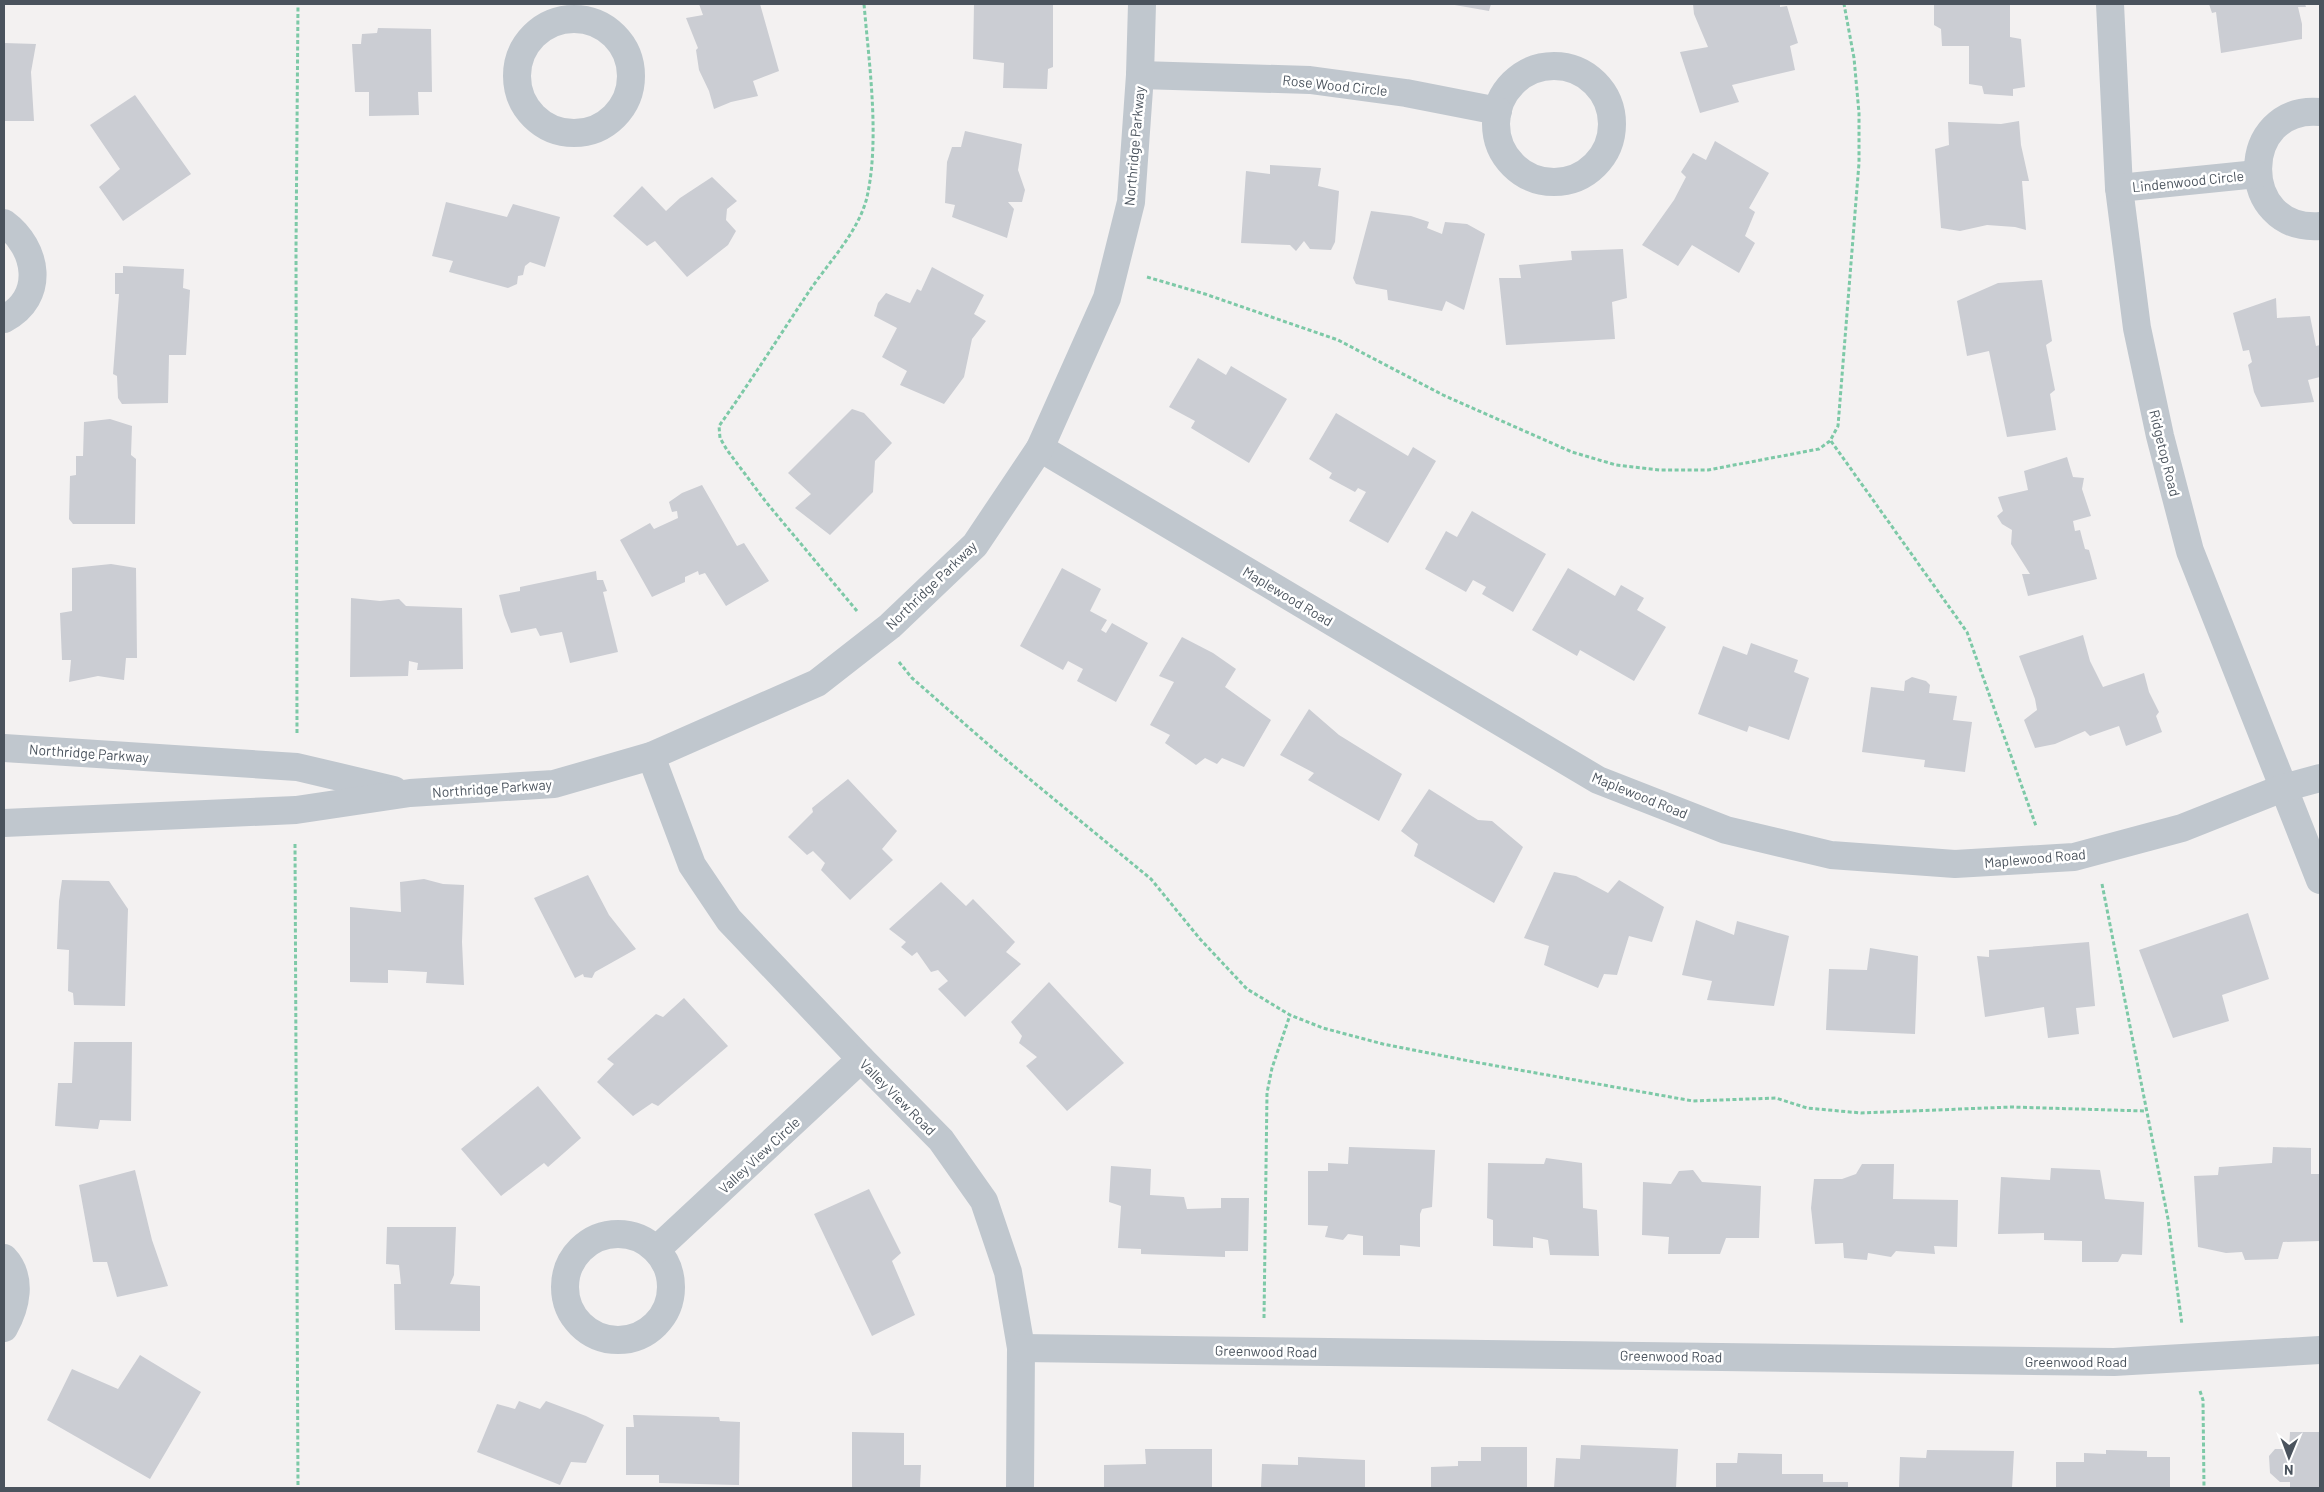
<svg xmlns="http://www.w3.org/2000/svg" width="2324" height="1492" viewBox="0 0 2324 1492" font-family="Barlow,sans-serif">
<style>
.building{fill:#cbcdd3}
.lines{fill:none;stroke-linecap:round;stroke-linejoin:round}
.path{stroke:#7dc9a7;stroke-width:3;stroke-dasharray:4 2.5;stroke-linecap:butt}
.minor{stroke:#c0c7ce;stroke-width:28}
.labels{text-anchor:middle;dominant-baseline:central;stroke-width:5;stroke-linejoin:round;paint-order:stroke}
.street-label{font-size:14px;fill:#4a535d;stroke:#fff}
</style>
<rect width="100%" height="100%" fill="#f3f1f1"/>
<!-- building -->
<g class="building">
<path d="M699,4h61l19,67 -26,10 5,15 -27,6 -17,7 -5,-18 -10,-21 -3,-20 2,-2 -12,-30 17,-3z"/>
<path d="M974,4h79v63l-5,2 -1,20 -44,-1 1,-25 -31,-4z"/>
<path d="M1449,4h42l-2,7z"/>
<path d="M1693,4h87v3l7,-1 11,37 -8,3 5,24 -63,15 7,17 -39,11 -20,-61 28,-5 -14,-33z"/>
<path d="M1934,4h76v33l11,2 4,48 -12,2v7l-29,-2 -2,-8 -13,-2v-38h-27l-1,-17 -7,-4z"/>
<path d="M2209,4h96l1,3h-8l4,17v15l-81,14 -5,-41 -4,1z"/>
<path d="M378,28l53,1 1,63h-14l1,23 -50,1v-24h-14l-3,-48h9l1,-10 15,-1z"/>
<path d="M4,43l32,1 -5,28 3,49h-29z"/>
<path d="M135,95l56,79 -68,47 -24,-34 21,-18 -30,-44z"/>
<path d="M2019,121l2,24 8,36h-7l4,49 -11,-3 -28,-2 -27,6 -19,-3 -6,-79 14,-4 -1,-23 53,2z"/>
<path d="M965,131l57,13 -4,26 7,20 -3,12h-14l6,7 -7,29 -55,-21 3,-12 -10,-2 2,-41 5,-15h9z"/>
<path d="M1715,141l54,32 -20,35 6,4 -10,24 10,7 -16,30 -47,-28 -14,21 -36,-21 32,-45 12,-23 -5,-5 12,-19 13,7z"/>
<path d="M1270,165l51,3 -3,18 21,5 -4,51 -4,8 -21,-1 -6,-8 -8,10 -6,-6 -49,-2 5,-72 24,3z"/>
<path d="M712,177l25,24 -10,8 -1,11 10,11 -8,14 -41,32 -32,-36 -8,5 -34,-30 29,-30 24,25 14,-13z"/>
<path d="M446,202l61,15 6,-13 47,13 -15,50 -15,-5 -5,4 -2,9 -5,1 -1,8 -9,4 -59,-16 4,-11 -21,-5z"/>
<path d="M1371,211l40,5 18,6 -2,6 15,6 3,-12 22,2 18,10 -21,76 -18,-9 -4,10 -54,-11 -1,-10 -31,-6 -3,-6z"/>
<path d="M1623,249l4,49 -15,4 3,37 -109,6 -7,-67h22l-2,-13 53,-5 -1,-9z"/>
<path d="M123,266l61,3 -1,19 7,2 -4,65h-17l-1,48 -46,1 -4,-6 -1,-22 -4,-2 6,-80h-4v-21h8z"/>
<path d="M932,267l52,28 -10,19 12,7 -14,18 -8,38 -20,27 -44,-19 7,-14 -25,-14 15,-29 -23,-12 4,-13 8,-10 24,10 7,-14 4,2z"/>
<path d="M2042,280l10,61 -6,4 9,45 -5,4 6,36 -49,7 -18,-86 -22,5 -10,-55 41,-18z"/>
<path d="M2276,298l1,20 33,-2 6,30 4,-1v32l-12,3 6,22 -53,5 -7,-15 -6,-27 4,-3 -3,-12 -6,1 -10,-38z"/>
<path d="M1198,358l28,17 5,-9 56,33 -38,64 -58,-35 4,-7 -26,-14z"/>
<path d="M852,409l12,4 28,30 -17,18 -2,31 -43,43 -35,-27 16,-14 -23,-21z"/>
<path d="M1336,413l72,43 5,-9 23,14 -48,82 -39,-22 17,-29 -8,-4 -3,4 -26,-14 3,-5 -23,-14z"/>
<path d="M110,419l22,7 -1,29 5,4 -1,65h-62l-4,-5 1,-43 6,-1v-19h7l1,-34z"/>
<path d="M2067,457l6,20 11,1 -2,11 9,27 -18,5 2,10 5,-1 5,19 4,1 8,29 -69,17 -6,-22h8l-19,-30 1,-14 -10,-6 -5,-8 6,-5 -5,-14 30,-7 -4,-19z"/>
<path d="M702,485l35,61 7,-3 25,38 -43,25 -21,-33 -6,2 -1,-4 -13,6v5l-33,15 -32,-57 30,-17 4,6 24,-11 -1,-7 -5,1 -3,-10 13,-9z"/>
<path d="M1472,511l74,43 -33,58 -31,-18 4,-7 -13,-7 -7,12 -41,-23 21,-38 11,6z"/>
<path d="M111,564l25,4 1,90h-11l-2,22 -26,-4 -29,6 2,-22h-9l-2,-47 12,-2v-43z"/>
<path d="M1062,568l39,21 -11,22 17,9 -6,10 5,3 6,-10 36,20 -32,59 -39,-21 6,-12 -15,-8 -5,9 -43,-24z"/>
<path d="M1568,568l47,28 6,-11 23,13 -7,12 29,17 -32,54 -54,-31 -3,6 -45,-26z"/>
<path d="M596,571l1,9h6l4,11 -4,1 15,60 -48,11 -8,-31 -22,4 -4,-8 -25,5 -7,-18 -5,-20 21,-4v-4z"/>
<path d="M351,598l29,3 19,-2 7,7 56,2 1,61 -46,1 1,-7 -9,-2 -1,15 -58,1z"/>
<path d="M2083,635l7,26 13,26 41,-14 5,19 10,20 -3,4 6,16 -36,14 -7,-20 -29,10 -5,-5 -30,13 -20,4 -11,-28 13,-10 -2,-11 -16,-43z"/>
<path d="M1182,637l31,16 23,16 -11,18 46,33 -27,47 -22,-9 -5,6 -12,-6 -9,7 -31,-22 5,-8 -20,-10 24,-43 -15,-6z"/>
<path d="M1751,643l47,17 -4,12 15,6 -20,62 -40,-14 -2,6 -49,-18 25,-68 24,9z"/>
<path d="M1912,677l14,4 4,4 -1,8 28,3 -4,24 19,2 -7,50 -41,-5 1,-7 -63,-8 9,-65 33,4 1,-10z"/>
<path d="M1309,709l30,26 63,39 -23,47 -71,-41 6,-7 -34,-18z"/>
<path d="M848,779l49,52 -15,18 11,11 -43,40 -29,-30 4,-7 -12,-12 -6,4 -19,-18 25,-25 -1,-4z"/>
<path d="M1429,789l49,31 14,1 31,26 -29,56 -80,-47 4,-12 -17,-13z"/>
<path d="M1554,872l22,4 32,17 11,-13 45,27 -12,35 -23,-6 -12,39 -13,-1 -6,14 -54,-23 5,-19 -25,-8z"/>
<path d="M588,875l21,40 27,34 -41,23 -3,6 -8,-1 -1,-3 -8,4 -41,-80z"/>
<path d="M424,879l19,5 21,1 -2,57 2,43 -38,-2 1,-11 -39,-2v13l-38,-1v-75l51,5 -1,-30z"/>
<path d="M62,880l47,1 19,28 -3,97 -51,-1 -1,-12 -5,-2 1,-41 -12,-1 2,-48z"/>
<path d="M941,882l25,24 7,-7 42,43 -9,10 15,12 -56,53 -27,-28 10,-8 -10,-11 -7,2 -14,-20 -5,4 -11,-9 5,-5 -17,-13z"/>
<path d="M2248,913l21,66 -47,16 7,26 -56,17 -34,-88z"/>
<path d="M1696,920l38,15 3,-14 52,15 -15,70 -67,-6 5,-19 -30,-6z"/>
<path d="M2089,942l6,64 -19,2 3,26 -31,4 -4,-31 -59,10 -8,-61 12,1v-7z"/>
<path d="M1870,948l48,8 -3,78 -89,-4 3,-61 38,1z"/>
<path d="M1049,982l75,81 -57,48 -41,-45 11,-9 -18,-14 3,-7 -11,-14z"/>
<path d="M684,998l44,48 -70,60 -6,-3 -19,13 -36,-34 17,-18 -7,-5 49,-45 7,3z"/>
<path d="M74,1042h58l-1,79 -31,-1 -2,9 -43,-3 3,-43h14z"/>
<path d="M538,1086l43,52 -33,29 -4,-4 -43,33 -40,-47z"/>
<path d="M1349,1147l86,3 -3,57 -10,2 -2,5v33l-20,-2v11l-37,-1v-19l-15,-2 -5,6 -18,-3 3,-11 -20,-1v-54h20v-8l20,1z"/>
<path d="M2273,1147l38,1v26h9v67l-37,1 -5,17 -33,1 -3,-8 -16,1 -28,-6 -4,-71 24,-1 1,-8 53,-4z"/>
<path d="M1546,1158l36,5 1,45 14,2 2,46 -49,-1 -2,-15 -15,-3v11l-40,-2v-26l-6,-2 1,-55 56,1z"/>
<path d="M1862,1164h32l-1,35 65,1 -1,47 -23,-1 1,8 -39,-3 -5,6 -23,-4 -1,7 -23,-2 -1,-15 -28,1 -4,-36 3,-29h28l14,-5z"/>
<path d="M1111,1166l40,3 -1,26 34,2 3,12 34,-1v-10h28l-1,53h-23v6l-84,-3v-5l-23,-1 3,-42 -12,-4z"/>
<path d="M2051,1168l49,2 5,29 39,3 -2,53 -20,-1 -4,8h-36v-21l-38,-1v-7l-46,1 3,-57 49,3z"/>
<path d="M135,1170l17,70 16,46 -51,11 -10,-35h-14l-14,-77z"/>
<path d="M1693,1170l9,12 59,4 -2,52h-33l-6,16h-52l1,-17 -27,-2 1,-53 28,2 8,-13z"/>
<path d="M869,1189l32,64 -9,8 23,54 -43,21 -58,-122z"/>
<path d="M387,1227h69l-2,48 -4,9 30,2v45l-85,-1 -1,-46h7l-2,-19 -13,-1z"/>
<path d="M140,1355l61,37 -51,87 -103,-59 25,-51 46,20z"/>
<path d="M519,1401l21,8 6,-8 40,15 18,9 -18,38 -15,-1 -11,23 -83,-33 20,-48 18,5z"/>
<path d="M633,1415l86,2 1,4 20,1 -1,63 -80,-2v-8h-33v-48h8z"/>
<path d="M852,1432l52,1v32h17l-1,23h-68z"/>
<path d="M2290,1432h30v56h-30v-6h-10l-10,-9 -1,-17 6,-7h14z"/>
<path d="M1581,1445l97,4 -2,39h-122l2,-30 24,1z"/>
<path d="M1481,1447h46v41h-96v-21l27,-1v-5h23z"/>
<path d="M1145,1449h67v39h-108v-23l42,-1z"/>
<path d="M1927,1450l87,1 -2,37h-113l1,-31 26,1z"/>
<path d="M2106,1450l41,1v6h23v31h-114v-26h28v-9l22,1z"/>
<path d="M1738,1453l44,1v20h41v8h25v6h-132v-25h21z"/>
<path d="M1298,1457l67,3v28h-104l1,-24 36,1z"/>
</g>
<g class="lines">
<!-- path -->
<g class="path">
<path d="M1147,277l58,17 133,46 105,55 129,57 44,13 44,5h48l111,-21 11,-8 8,-15 21,-263v-50l-5,-55 -10,-54"/>
<path d="M1831,441l136,191 69,194"/>
<path d="M857,611l-91,-109 -39,-52 -7,-12 -1,-12c32,-45 61,-91 91,-136 19,-28 49,-59 57,-93 13,-58 2,-134 -3,-193"/>
<path d="M899,662l13,16 86,75 153,126 49,60 47,50 43,26 33,13 60,16 86,17 224,40 83,-3 31,10 54,5 150,-6 134,4"/>
<path d="M297,733l-1,-484 2,-245"/>
<path d="M295,844l3,644"/>
<path d="M2102,884l66,335 14,106"/>
<path d="M1264,1318l3,-225 5,-25 18,-53"/>
<path d="M2200,1391l3,9 1,88"/>
</g>
<!-- minor -->
<g class="minor">
<path d="M2110,4l9,184 18,140 23,108 30,115 130,329"/>
<circle cx="574" cy="76" r="57"/>
<circle cx="1554" cy="124" r="58"/>
<path d="M1140,75l170,5 96,13 92,18"/>
<path d="M2320,112c-82,-7 -83,120 0,114"/>
<path d="M2119,188l138,-14"/>
<path d="M4,223c34,25 42,74 0,96"/>
<path d="M1040,448l558,332 128,50 105,25 124,9 119,-7 108,-29 101,-40 37,-10"/>
<path d="M4,748l293,19 97,23"/>
<path d="M651,756l41,109 37,55 132,139 80,81 43,61 24,71 13,76 -1,140"/>
<path d="M4,823l292,-13 114,-17 144,-9 97,-28 166,-73 73,-57 85,-81 65,-97 67,-150 24,-96 9,-127 2,-71"/>
<circle cx="618" cy="1287" r="53"/>
<path d="M656,1250l205,-191"/>
<path d="M4,1258c19,20 12,49 0,70"/>
<path d="M1021,1348l1093,14 206,-12"/>
</g>
</g>
<g class="labels">
<!-- street labels -->
<g class="street-label">
<text transform="translate(1335 85) rotate(6)">Rose Wood Circle</text>
<text transform="translate(1134 146) rotate(-85)">Northridge Parkway</text>
<text transform="translate(2188 181) rotate(-6)">Lindenwood Circle</text>
<text transform="translate(2165 453) rotate(76)">Ridgetop Road</text>
<text transform="translate(931 585) rotate(-44)">Northridge Parkway</text>
<text transform="translate(1288 596) rotate(31)">Maplewood Road</text>
<text transform="translate(89 753) rotate(4)">Northridge Parkway</text>
<text transform="translate(492 788) rotate(-4)">Northridge Parkway</text>
<text transform="translate(1640 795) rotate(22)">Maplewood Road</text>
<text transform="translate(2035 858) rotate(-5)">Maplewood Road</text>
<text transform="translate(898 1097) rotate(45)">Valley View Road</text>
<text transform="translate(759 1155) rotate(-43)">Valley View Circle</text>
<text transform="translate(1266 1351) rotate(1)">Greenwood Road</text>
<text transform="translate(1671 1356) rotate(1)">Greenwood Road</text>
<text x="2076" y="1361">Greenwood Road</text>
</g>
</g>
<!-- border -->
<rect width="2324" height="1492" fill="none" stroke="#4a535d" stroke-width="10"/>
<!-- north arrow -->
<g transform="translate(2289 1457) rotate(181)" stroke="#ffffff" stroke-width="4" paint-order="stroke">
<path d="M0-4L9 19L0 12L-9 19Z" fill="#4a535d"/>
<text y="-8" font-size="14" font-weight="bold" text-anchor="middle" fill="#4a535d">N</text>
</g>
</svg>
